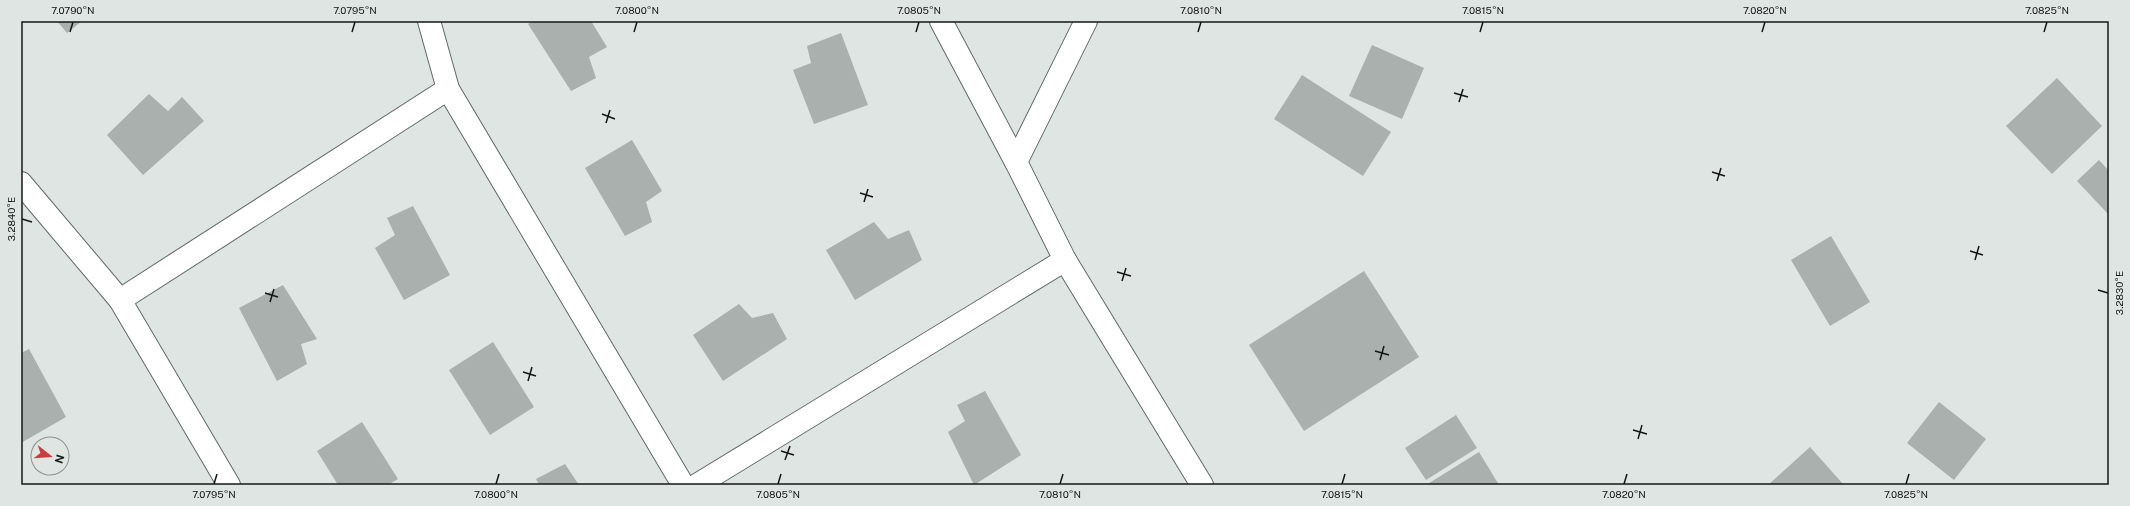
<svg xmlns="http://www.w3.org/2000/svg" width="2130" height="506" viewBox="0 0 2130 506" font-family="'Public Sans',sans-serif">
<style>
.building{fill:#a9b0ae}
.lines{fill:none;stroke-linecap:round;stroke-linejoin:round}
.street-casing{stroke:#626866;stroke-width:24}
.street{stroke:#fff;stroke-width:22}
.ticks{fill:none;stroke:#151716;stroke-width:1.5}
.neatline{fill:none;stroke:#151716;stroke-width:1.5}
.ticks-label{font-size:10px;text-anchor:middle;fill:#151716}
</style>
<rect width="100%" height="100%" fill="#dee5e2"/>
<!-- building -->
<g class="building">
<path d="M57,21h25l-15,12z"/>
<path d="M532,21h59l16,26 -18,10 7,21 -25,13 -43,-67z"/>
<path d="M841,33l27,72 -54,19 -21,-54 18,-7 -4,-17z"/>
<path d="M1372,45l52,23 -22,51 -53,-23z"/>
<path d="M1302,75l89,57 -28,44 -89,-57z"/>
<path d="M2057,78l45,48 -50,48 -46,-48z"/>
<path d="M149,94l19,17 14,-14 22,24 -61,54 -36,-40z"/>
<path d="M632,140l30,51 -16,11 6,20 -27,14 -40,-68z"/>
<path d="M2099,160l10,11v44l-32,-34z"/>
<path d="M413,206l37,69 -46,25 -29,-52 20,-13 -8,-17z"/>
<path d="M874,222l14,17 21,-9 13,30 -67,40 -29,-50z"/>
<path d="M1831,236l39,66 -40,24 -39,-66z"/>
<path d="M1364,271l55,86 -115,74 -55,-86z"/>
<path d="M283,285l34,54 -16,5 6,20 -30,17 -38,-73z"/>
<path d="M739,304l13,14 21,-5 14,26 -64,42 -30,-46z"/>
<path d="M493,342l41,65 -44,28 -41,-65z"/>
<path d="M29,349l37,68 -45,26v-90z"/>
<path d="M985,391l36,64 -47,30 -26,-53 17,-11 -8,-16z"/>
<path d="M1939,402l47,37 -32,41 -47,-37z"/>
<path d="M1456,415l21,33 -51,32 -21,-32z"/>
<path d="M362,422l36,57 -10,6h-50l-21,-34z"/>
<path d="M1810,447l33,37 -75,1z"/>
<path d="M1479,452l20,33h-73z"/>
<path d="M565,464l14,21h-40l-3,-6z"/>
</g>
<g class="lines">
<defs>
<g id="street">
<path d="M429,21l19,68 235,396"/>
<path d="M941,21l75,141 49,98 137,225"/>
<path d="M1016,162l70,-141"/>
<path d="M21,183l99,117 109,185"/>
<path d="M120,300l328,-211"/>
<path d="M697,485l368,-225"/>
</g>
</defs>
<!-- street casing -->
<use href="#street" class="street-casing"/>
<!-- street -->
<use href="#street" class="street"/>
</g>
<!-- ticks -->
<path class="ticks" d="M70,32l3,-10M352,32l3,-10M634,32l3,-10M916,32l3,-10M1198,32l3,-10M1480,32l3,-10M1762,32l3,-10M2044,32l3,-10M1454,93l14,4M1459,102l4,-13M602,114l13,5M606,123l4,-13M1712,172l13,4M1717,181l4,-13M860,193l13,4M864,202l4,-13M22,219l10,3M1970,251l13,4M1975,260l4,-14M1117,272l14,4M1122,281l4,-13M2098,290l10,3M265,293l13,4M270,302l4,-13M1375,351l14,4M1380,360l4,-14M523,372l13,4M528,381l4,-14M1633,430l14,4M1638,439l4,-14M781,451l13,4M785,460l5,-14M214,484l3,-10M496,484l3,-10M778,484l3,-10M1060,484l3,-10M1342,484l3,-10M1624,484l3,-10M1906,484l3,-10"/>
<!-- border -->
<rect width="2130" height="506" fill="none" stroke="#dee5e2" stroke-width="44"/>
<!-- north arrow -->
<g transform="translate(50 456) rotate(107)"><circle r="19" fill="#dee5e2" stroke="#8e9390"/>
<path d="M0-3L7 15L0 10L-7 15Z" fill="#ca3b3c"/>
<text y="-6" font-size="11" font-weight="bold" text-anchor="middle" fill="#151716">N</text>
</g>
<rect x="22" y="22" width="2086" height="462" class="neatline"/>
<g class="ticks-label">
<text x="73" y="14">7.0790°N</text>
<text x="355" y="14">7.0795°N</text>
<text x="637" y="14">7.0800°N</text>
<text x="919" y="14">7.0805°N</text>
<text x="1201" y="14">7.0810°N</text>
<text x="1483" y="14">7.0815°N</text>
<text x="1765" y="14">7.0820°N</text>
<text x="2047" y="14">7.0825°N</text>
<text transform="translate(11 219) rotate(-90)" y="4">3.2840°E</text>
<text transform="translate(2119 293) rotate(-90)" y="4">3.2830°E</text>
<text x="214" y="498">7.0795°N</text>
<text x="496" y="498">7.0800°N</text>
<text x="778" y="498">7.0805°N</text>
<text x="1060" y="498">7.0810°N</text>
<text x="1342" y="498">7.0815°N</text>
<text x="1624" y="498">7.0820°N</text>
<text x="1906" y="498">7.0825°N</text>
</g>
</svg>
